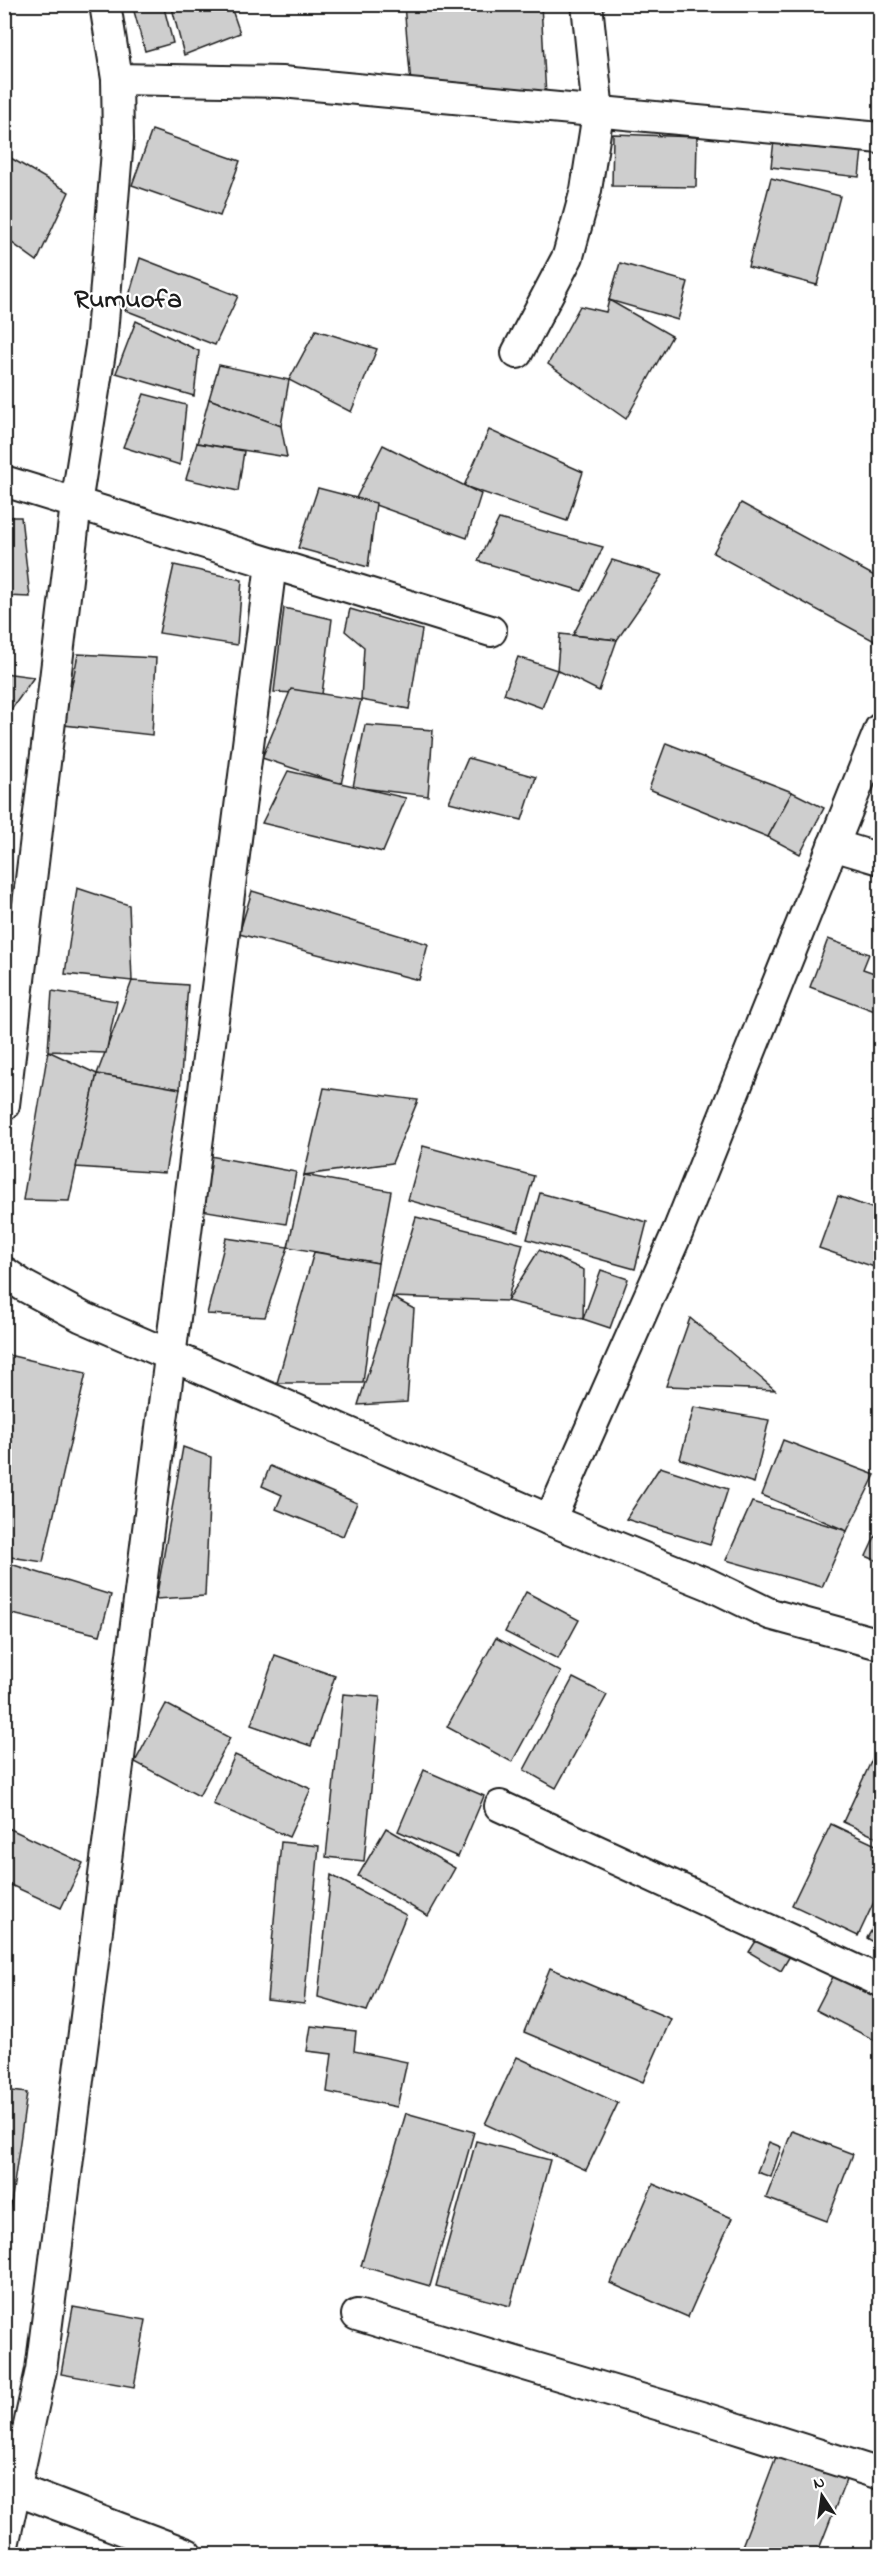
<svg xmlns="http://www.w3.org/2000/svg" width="885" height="2559" viewBox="0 0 885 2559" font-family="'Indie Flower',sans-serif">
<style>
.building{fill:#cecece;stroke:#1c1c1c;stroke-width:1.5}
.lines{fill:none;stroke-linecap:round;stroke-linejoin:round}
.street-casing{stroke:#1c1c1c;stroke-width:34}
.street{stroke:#fff;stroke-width:30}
.labels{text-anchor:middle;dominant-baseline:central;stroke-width:4.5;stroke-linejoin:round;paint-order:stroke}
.quarter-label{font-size:27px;font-weight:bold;fill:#1c1c1c;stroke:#fff}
</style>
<rect width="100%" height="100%" fill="#fff"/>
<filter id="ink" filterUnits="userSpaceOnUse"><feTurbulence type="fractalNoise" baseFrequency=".0167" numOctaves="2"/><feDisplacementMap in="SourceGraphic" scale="12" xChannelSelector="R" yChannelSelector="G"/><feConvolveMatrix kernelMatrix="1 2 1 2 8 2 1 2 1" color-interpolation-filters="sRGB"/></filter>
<g filter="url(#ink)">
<!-- building -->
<g class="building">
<path d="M132,4h31l10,39 -28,8z"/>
<path d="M171,4h59l10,29 -56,22z"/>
<path d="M541,4l5,93 -134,-2 -8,-90z"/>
<path d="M152,130l88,31 -20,55 -88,-31z"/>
<path d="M613,134l84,3 -1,50 -84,-1z"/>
<path d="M774,140l88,10 -3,27 -88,-10z"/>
<path d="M9,157l60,35 -32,69 -33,-24v-74z"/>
<path d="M771,178l69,18 -23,89 -69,-18z"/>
<path d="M140,258l98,38 -23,49 -90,-35z"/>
<path d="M620,263l68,19 -10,38 -69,-20z"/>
<path d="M609,300l63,36 -46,83 -78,-55 32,-58 26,6z"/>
<path d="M136,321l63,30 -5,45 -78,-23z"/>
<path d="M316,330l61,19 -26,63 -62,-32z"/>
<path d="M219,365l70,15 -8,46 -72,-27z"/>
<path d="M144,394l42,11 -6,60 -57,-18z"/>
<path d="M209,399l72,27 6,31 -90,-14z"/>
<path d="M489,430l94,42 -16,49 -103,-35z"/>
<path d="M197,443l47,8 -6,40 -52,-12z"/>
<path d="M383,445l98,49 -14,44 -111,-40z"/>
<path d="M318,488l58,15 -8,64 -70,-19z"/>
<path d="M741,503l139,76v65l-167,-91z"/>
<path d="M4,517h17l9,80 -26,-1z"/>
<path d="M499,519l104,28 -21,44 -104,-30z"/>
<path d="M612,560l50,15 -45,65 -44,-5z"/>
<path d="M174,565l68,15 -5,65 -78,-12z"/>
<path d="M284,608l48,11 -10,75 -48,-2z"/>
<path d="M350,609l72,21 -13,79 -48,-9 3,-53 -19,-16z"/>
<path d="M560,634l57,6 -18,51 -42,-21z"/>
<path d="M78,654l78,4 -4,77 -88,-10z"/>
<path d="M518,657l39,13 -15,38 -38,-14z"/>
<path d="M4,673l30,4 -30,43z"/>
<path d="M291,689l70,11 -20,84 -79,-26z"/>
<path d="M365,725l68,5 -5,66 -75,-9z"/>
<path d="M666,743l126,49 -24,45 -119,-48z"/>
<path d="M4,753h7l-4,83h-3z"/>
<path d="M468,758l68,19 -14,43 -73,-18z"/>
<path d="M288,771l118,27 -23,54 -121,-29z"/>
<path d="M792,792l32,16 -24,46 -32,-17z"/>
<path d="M77,888l52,17 3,76 -67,-7z"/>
<path d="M252,891l176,53 -9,36 -180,-46z"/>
<path d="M828,939l41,15 -6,15 17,6v38l-70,-26z"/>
<path d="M132,981l56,4 -8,104 -83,-15z"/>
<path d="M52,991l65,10 -11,52 -58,-2z"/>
<path d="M48,1051l49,23 -28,127 -46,-1z"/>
<path d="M97,1074l83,15 -15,84 -89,-6z"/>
<path d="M324,1088l94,12 -26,63 -88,12z"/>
<path d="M423,1146l111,30 -16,55 -110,-31z"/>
<path d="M210,1156l86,16 -10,52 -85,-14z"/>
<path d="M304,1175l87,16 -13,72 -90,-16z"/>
<path d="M540,1193l107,29 -12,47 -108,-30z"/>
<path d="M838,1196l42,15v58l-61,-21z"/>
<path d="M416,1217l107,27 -16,57 -115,-4z"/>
<path d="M226,1238l62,9 -23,70 -58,-3z"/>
<path d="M539,1250l45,20 -1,49 -76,-18z"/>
<path d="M314,1252l64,11 -15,120h-86z"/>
<path d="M601,1270l27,9 -18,49 -27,-9z"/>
<path d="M392,1297l22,12 -7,93 -49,3z"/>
<path d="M690,1318l85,72 -109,-4z"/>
<path d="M4,1354l82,19 -43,189 -39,-6z"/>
<path d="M694,1407l75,13 -15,63 -74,-24z"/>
<path d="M783,1440l92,35 -28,56 -85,-36z"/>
<path d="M183,1447l28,10 -6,139 -49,3z"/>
<path d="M270,1466l87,37 -14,33 -67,-27 6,-14 -20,-9z"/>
<path d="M660,1467l68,22 -18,56 -84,-26z"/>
<path d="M752,1502l95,29 -25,56 -96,-27z"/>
<path d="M880,1526v36l-14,-6z"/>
<path d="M4,1562l107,33 -11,40 -96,-23z"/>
<path d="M526,1592l53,28 -21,39 -53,-27z"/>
<path d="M496,1638l65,34 -49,90 -65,-35z"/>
<path d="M275,1655l60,21 -24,70 -60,-21z"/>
<path d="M573,1678l34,17 -51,93 -32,-18z"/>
<path d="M343,1694l37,3 -16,164 -38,-4z"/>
<path d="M166,1704l64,34 -31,58 -64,-34z"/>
<path d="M876,1751l4,2v86l-37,-17z"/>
<path d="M235,1755l76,34 -22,48 -76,-33z"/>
<path d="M424,1770l60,26 -26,61 -60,-26z"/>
<path d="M831,1824l49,23v42l-22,47 -66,-31z"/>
<path d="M4,1826l79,37 -22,45 -57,-26z"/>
<path d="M386,1828l69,40 -27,48 -70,-40z"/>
<path d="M281,1842l38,4 -15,158 -37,-4z"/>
<path d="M331,1875l75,40 -39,96 -49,-14z"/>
<path d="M880,1916v30l-13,-8z"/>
<path d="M763,1930l31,19 -13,22 -32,-19z"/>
<path d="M550,1968l121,51 -28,63 -119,-50z"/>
<path d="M835,1973l45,24v46l-64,-33z"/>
<path d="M311,2026l45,5 -2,20 53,11 -10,45 -70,-15 5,-38 -25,-3z"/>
<path d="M517,2057l101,46 -32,67 -101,-46z"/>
<path d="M4,2090l23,3 -23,160z"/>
<path d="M406,2113l68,19 -44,154 -69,-20z"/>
<path d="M792,2131l61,23 -26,67 -61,-23z"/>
<path d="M476,2141l74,19 -40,146 -74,-20z"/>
<path d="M769,2142l12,5 -10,30 -14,-5z"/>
<path d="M653,2184l79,34 -44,99 -78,-34z"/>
<path d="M73,2307l73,13 -12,67 -73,-13z"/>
<path d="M779,2449l69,26 -31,79h-78z"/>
<path d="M395,2550l44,4h-44z"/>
</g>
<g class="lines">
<defs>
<g id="street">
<path d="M117,79l165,3 598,56"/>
<path d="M517,353l51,-97 18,-66 12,-77 -11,-109"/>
<path d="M4,481l487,150"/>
<path d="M833,845l47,14"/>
<path d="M4,1105l72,-601 25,-158 17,-207 -1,-60 -12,-75"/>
<path d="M4,1272l20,14 58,31 468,203 158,64 62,30 110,30"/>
<path d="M550,1520l128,-289 202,-502"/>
<path d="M500,1806l380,175"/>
<path d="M357,2315l347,103 176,56"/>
<path d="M16,2489l171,65"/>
<path d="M4,2541l37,-171 230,-1806"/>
</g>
</defs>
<!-- street casing -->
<use href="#street" class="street-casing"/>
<!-- street -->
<use href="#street" class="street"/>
</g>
</g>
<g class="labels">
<!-- quarter labels -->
<g class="quarter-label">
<text x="128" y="300">Rumuofa</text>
</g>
</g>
<!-- margin -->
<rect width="885" height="2559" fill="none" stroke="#fff" stroke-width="24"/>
<rect x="12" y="12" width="861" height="2535" fill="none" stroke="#1c1c1c" stroke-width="2" filter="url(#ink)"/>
<!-- north arrow -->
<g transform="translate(822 2496) rotate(347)" stroke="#ffffff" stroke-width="4.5" paint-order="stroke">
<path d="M0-4.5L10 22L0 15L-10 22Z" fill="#1c1c1c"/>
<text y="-9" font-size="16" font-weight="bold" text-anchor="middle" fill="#1c1c1c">N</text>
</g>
</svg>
